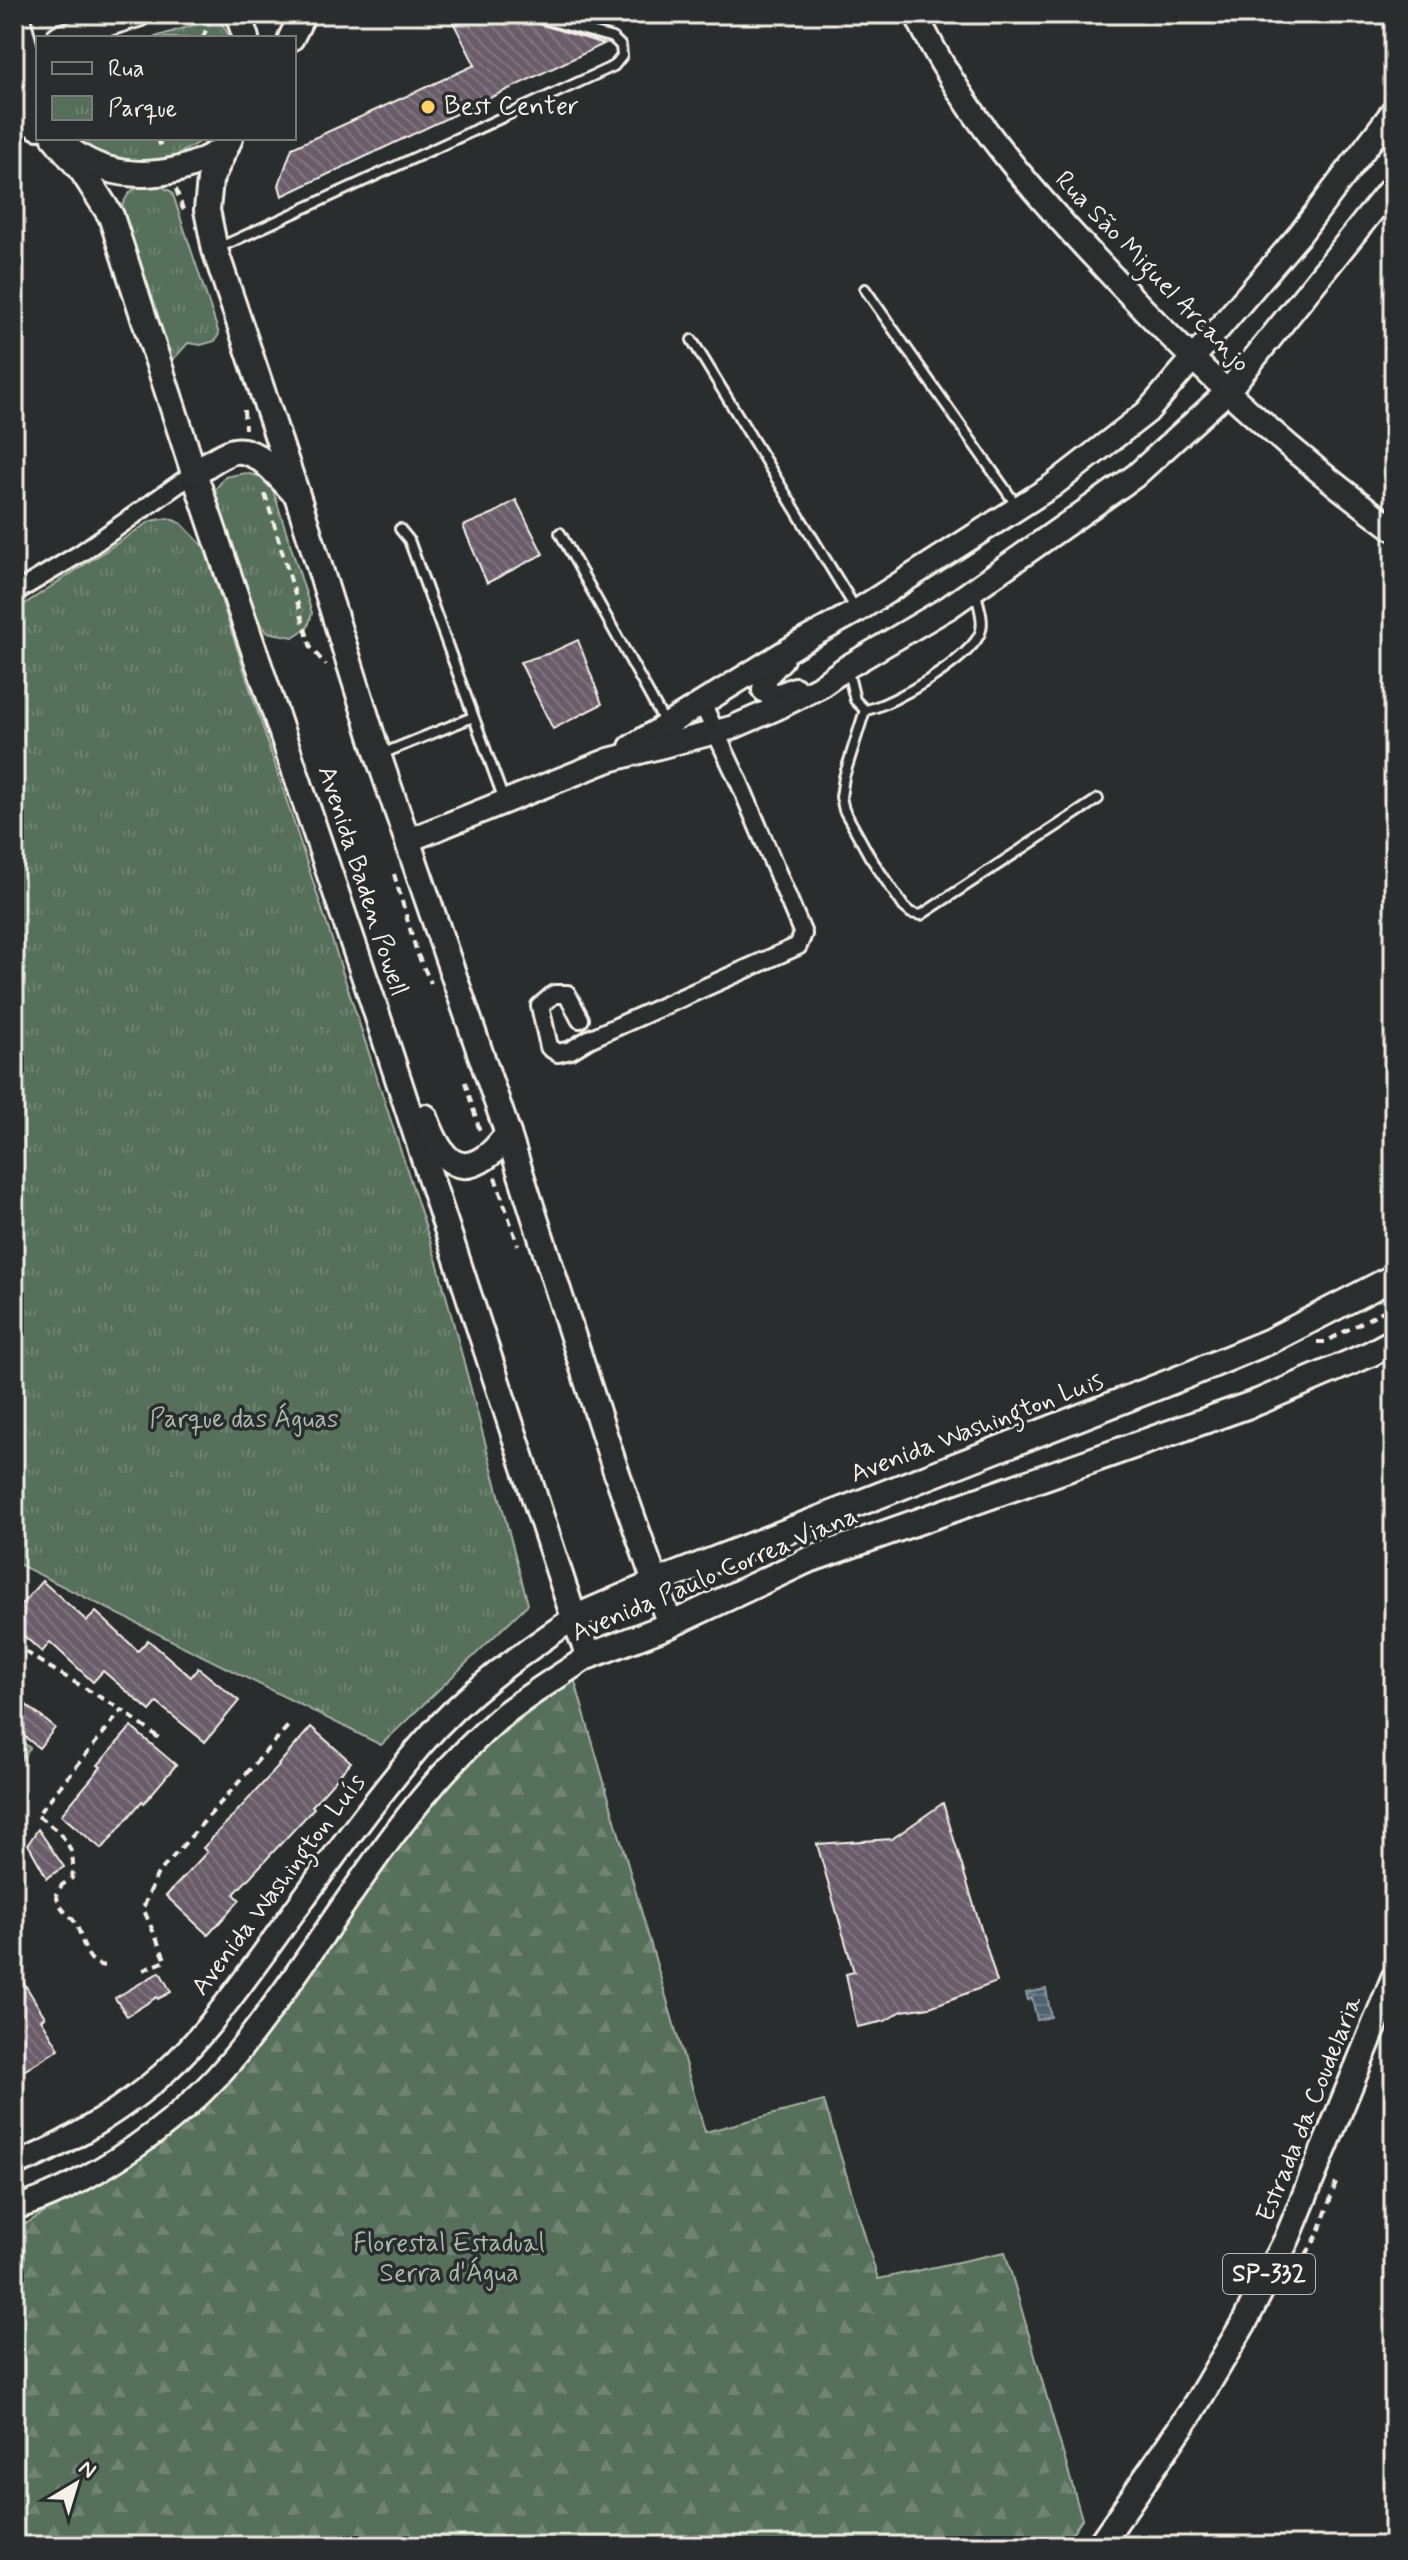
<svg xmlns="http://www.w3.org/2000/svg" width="1408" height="2560" viewBox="0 0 1408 2560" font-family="Mynerve,sans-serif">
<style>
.grass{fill:#566f5c;stroke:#a5b0a2;stroke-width:2}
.forest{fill:url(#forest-firs);stroke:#a5b0a2;stroke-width:2}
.park{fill:url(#park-tufts);stroke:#a5b0a2;stroke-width:2}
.water{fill:url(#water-rules);stroke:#929ba1;stroke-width:2}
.building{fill:url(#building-back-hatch);stroke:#f4f1e8;stroke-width:2}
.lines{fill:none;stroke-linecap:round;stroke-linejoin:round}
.lane-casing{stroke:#f4f1e8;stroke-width:14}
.street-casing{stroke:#f4f1e8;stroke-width:22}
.secondary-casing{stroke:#f4f1e8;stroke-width:28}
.primary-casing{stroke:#f4f1e8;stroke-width:30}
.path{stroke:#f4f1e8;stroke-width:4;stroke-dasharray:8 6;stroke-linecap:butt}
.lane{stroke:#2a2d2e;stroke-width:8}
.street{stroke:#2a2d2e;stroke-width:16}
.secondary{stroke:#2a2d2e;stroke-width:22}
.primary{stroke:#2a2d2e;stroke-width:24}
.poi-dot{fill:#ffd166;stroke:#2a2d2e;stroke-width:3}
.labels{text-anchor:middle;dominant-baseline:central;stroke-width:7;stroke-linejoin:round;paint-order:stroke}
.shield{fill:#2a2d2e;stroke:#b7b6b0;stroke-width:2}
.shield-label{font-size:24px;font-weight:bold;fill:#f4f1e8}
.poi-label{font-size:26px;fill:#f4f1e8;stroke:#2a2d2e;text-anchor:start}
.street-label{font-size:26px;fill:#f4f1e8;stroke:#2a2d2e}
.park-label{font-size:26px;fill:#adb6a9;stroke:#2a2d2e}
</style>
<defs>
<pattern id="forest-firs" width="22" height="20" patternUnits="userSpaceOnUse" patternTransform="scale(2)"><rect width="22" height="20" fill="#566f5c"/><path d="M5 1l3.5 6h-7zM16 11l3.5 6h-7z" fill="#6f8473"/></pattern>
<pattern id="park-tufts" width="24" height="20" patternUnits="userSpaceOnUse" patternTransform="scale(2)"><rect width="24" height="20" fill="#566f5c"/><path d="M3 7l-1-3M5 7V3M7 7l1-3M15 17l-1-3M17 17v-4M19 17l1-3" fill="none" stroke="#6f8473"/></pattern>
<pattern id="water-rules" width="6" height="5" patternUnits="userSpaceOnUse" patternTransform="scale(2)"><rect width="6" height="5" fill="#506272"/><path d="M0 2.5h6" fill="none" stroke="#6a7986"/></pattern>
<pattern id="building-back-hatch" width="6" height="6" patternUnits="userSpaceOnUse" patternTransform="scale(2)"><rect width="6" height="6" fill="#6b5d6a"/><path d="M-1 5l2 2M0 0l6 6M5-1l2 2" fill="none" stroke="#81757f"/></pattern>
</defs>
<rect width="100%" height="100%" fill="#2a2d2e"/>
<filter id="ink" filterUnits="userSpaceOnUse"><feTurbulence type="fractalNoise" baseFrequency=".0125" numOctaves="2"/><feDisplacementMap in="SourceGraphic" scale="16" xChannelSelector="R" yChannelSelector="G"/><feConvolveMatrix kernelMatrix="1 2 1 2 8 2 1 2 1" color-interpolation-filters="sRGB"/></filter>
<g filter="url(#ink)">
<!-- grass -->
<path class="grass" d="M14,1736l16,12 -16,21z"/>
<!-- forest -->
<path class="forest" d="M574,1678l131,454 119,-31 54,178 127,-27 77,267 -19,27h-1049v-320l13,-3 112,-67 259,-312 77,-89z"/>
<!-- park -->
<g class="park">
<path d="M220,21l11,17h-79l48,-15z"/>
<path d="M78,138h127l-36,22 -19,4 -55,-11z"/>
<path d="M161,186l11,6 47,142 -4,7 -14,4 -13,-2 -20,22 -48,-153c9,-27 15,-25 41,-26z"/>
<path d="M245,473l18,4 10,13 39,123 -4,14 -15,10 -26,-5 -15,-22 -35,-104 -2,-16 10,-13z"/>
<path d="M168,518l13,5 23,24 234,718 90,339 -147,141 -367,-183v-951l137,-90z"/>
</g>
<!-- water -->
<path class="water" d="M1046,1989l5,28 -14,3 -5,-22 -4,2 -2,-7z"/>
<!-- building -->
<g class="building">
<path d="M449,14h58l97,30 -322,152 -3,-11 13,-37 183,-83z"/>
<path d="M516,500l27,54 -56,29 -24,-57 31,-13z"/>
<path d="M578,640l24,64 -49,25 -33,-67 30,-9z"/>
<path d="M42,1581l45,40 9,-9 42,39 10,-11 43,37 7,-9 41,33 -34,41 -48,-39 -7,8 -47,-40 -10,11 -43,-40 -8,10 -28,-25v-14z"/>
<path d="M25,1704l30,24 -16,20 -25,-20v-10z"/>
<path d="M131,1727l45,38 -32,38 -2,-2 -40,48 -41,-34 40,-48 -3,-2z"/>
<path d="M311,1727l40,35 -39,44 2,2 -80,86 6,6 -32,35 -42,-39 41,-44 -4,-4 76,-82 -1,-1z"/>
<path d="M943,1803l54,179 -67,25 -28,4 -17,10 -28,6 -11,-53 8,-2 -37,-128 75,-5z"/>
<path d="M38,1829l26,38 -17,11 -19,-34z"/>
<path d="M14,1967l31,50 -4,2 18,30 -45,28z"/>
<path d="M160,1972l11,20 -13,7 -1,-2 -30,19 -12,-18z"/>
</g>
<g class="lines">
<defs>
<g id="lane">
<path d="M216,249l398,-183 8,-10 -1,-10 -8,-8 -88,-24"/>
<path d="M865,289l152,217"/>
<path d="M692,340l165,271"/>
<path d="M400,529l9,11 95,260"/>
<path d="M560,533l106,192"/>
<path d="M848,671l7,29 10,10"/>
<path d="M865,710l-21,67 -3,20 3,13 26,47 34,50 7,6 10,2 177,-116"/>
<path d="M865,710c26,-4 110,-53 116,-80 3,-12 -3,-26 -5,-37"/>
<path d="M379,755l94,-38"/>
</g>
<g id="street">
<path d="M14,593l67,-40 113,-80"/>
<path d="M580,1019l-13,-25h-13l-14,12 9,41 9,6 13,-3 18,-11 209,-93 5,-12 -63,-150 -38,-81"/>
</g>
<g id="secondary">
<path d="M916,14c44,94 111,172 182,247 90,98 189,190 296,268"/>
<path d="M782,659l-16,17 -2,14 10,7 21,-8"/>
<path d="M631,747l170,-105 56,-31 195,-125 95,-74 153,-178 94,-124"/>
<path d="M409,840l200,-80 122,-32 44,-19 44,-22 28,-20 102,-60 186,-131 93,-85 166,-207"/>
<path d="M14,2165c46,-17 97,-49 135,-79 46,-37 81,-87 115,-133 51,-70 101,-142 157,-208 45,-53 96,-88 153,-127"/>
<path d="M14,2208c37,-10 71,-29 103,-49 47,-30 92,-69 126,-113 68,-85 121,-181 193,-264 21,-24 44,-47 68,-68 27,-21 57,-39 85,-58"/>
</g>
<g id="primary">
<path d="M16,14l9,35 7,52 6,10"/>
<path d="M238,14l8,24"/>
<path d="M59,38l79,-24"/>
<path d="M291,38l12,-24"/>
<path d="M14,113l24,14"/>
<path d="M55,138l28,34 28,44 83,257 178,526 202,619 15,38 81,-31 136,-64 452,-159 112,-48 24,-13"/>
<path d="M230,138l-20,42 -3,30 8,40 82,245 81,260 130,379 106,331 56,160"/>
<path d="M71,151c46,34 109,28 155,-4"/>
<path d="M194,473c12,-7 27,-19 40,-22 23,-4 44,25 58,39"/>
<path d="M425,1117c10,27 26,65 61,40 9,-6 16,-16 22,-23"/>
<path d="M574,1618l83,-36 531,-207 82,-34 124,-64"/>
<path d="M1099,2546l93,-135 53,-90 42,-82 107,-261"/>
</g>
</defs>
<!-- lane casing -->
<use href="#lane" class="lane-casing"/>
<!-- street casing -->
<use href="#street" class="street-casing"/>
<!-- secondary casing -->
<use href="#secondary" class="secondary-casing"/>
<!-- primary casing -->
<use href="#primary" class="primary-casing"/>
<!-- path -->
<g class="path">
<path d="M203,38l9,-24"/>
<path d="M158,138l4,13"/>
<path d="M176,189l9,26"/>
<path d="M244,410l1,19"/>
<path d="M265,494l46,154 15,17"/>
<path d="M394,874l23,79 14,30"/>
<path d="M465,1082l16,53"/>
<path d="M495,1177l23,68"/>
<path d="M1317,1342h8l69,-37"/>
<path d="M14,1643l25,18 83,49"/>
<path d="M105,1966c-20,-2 -21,-24 -28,-40 -7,-14 -15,-10 -21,-32l6,-9 10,-7c5,-33 -9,-43 -35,-63l85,-105 37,28"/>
<path d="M143,1970l23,-9 -23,-53 14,-33 132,-150"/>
<path d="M1299,2267l20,-35 18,-52"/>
</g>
<!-- lane -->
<use href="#lane" class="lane"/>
<!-- street -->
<use href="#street" class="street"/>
<!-- secondary -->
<use href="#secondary" class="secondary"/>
<!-- primary -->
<use href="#primary" class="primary"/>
</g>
</g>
<!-- markers -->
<circle class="poi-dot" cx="428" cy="107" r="8"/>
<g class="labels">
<!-- shield labels -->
<rect class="shield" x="1223" y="2254" width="92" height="40" rx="6"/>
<g class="shield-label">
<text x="1269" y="2274">SP-332</text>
</g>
<!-- poi labels -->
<g class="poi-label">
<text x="444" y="107">Best Center</text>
</g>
<!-- street labels -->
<g class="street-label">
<text transform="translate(1152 272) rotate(46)">Rua São Miguel Arcanjo</text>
<text transform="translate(362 881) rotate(72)">Avenida Baden Powell</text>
<text transform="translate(977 1428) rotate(-21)">Avenida Washington Luis</text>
<text transform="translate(715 1575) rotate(-23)">Avenida Paulo Correa Viana</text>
<text transform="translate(279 1885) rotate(-53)">Avenida Washington Luís</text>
<text transform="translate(1310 2109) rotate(-68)">Estrada da Coudelaria</text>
</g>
<!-- park labels -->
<g class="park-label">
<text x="244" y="1420">Parque das Águas</text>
<text x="449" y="2244">Florestal Estadual<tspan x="449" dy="30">Serra d'Água</tspan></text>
</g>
</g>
<!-- margin -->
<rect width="1408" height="2560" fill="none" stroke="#2a2d2e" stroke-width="48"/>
<rect x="24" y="24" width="1360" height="2512" fill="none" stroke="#f4f1e8" stroke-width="3" filter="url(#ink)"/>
<!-- legend -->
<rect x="36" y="36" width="260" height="104" fill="#2a2d2e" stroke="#7b7b78" stroke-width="2"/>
<rect x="52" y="62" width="40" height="12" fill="#2a2d2e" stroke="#7b7b78" stroke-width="2"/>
<text x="108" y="76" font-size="24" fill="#f4f1e8">Rua</text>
<rect x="52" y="96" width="40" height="24" fill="url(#park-tufts)" stroke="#7b7b78" stroke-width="2"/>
<text x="108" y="116" font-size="24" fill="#f4f1e8">Parque</text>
<!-- north arrow -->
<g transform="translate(76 2484) rotate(38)" stroke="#2a2d2e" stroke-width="6" paint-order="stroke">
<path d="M0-6L14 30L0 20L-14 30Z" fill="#f4f1e8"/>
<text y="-12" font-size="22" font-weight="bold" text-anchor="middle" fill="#f4f1e8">N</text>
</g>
</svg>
